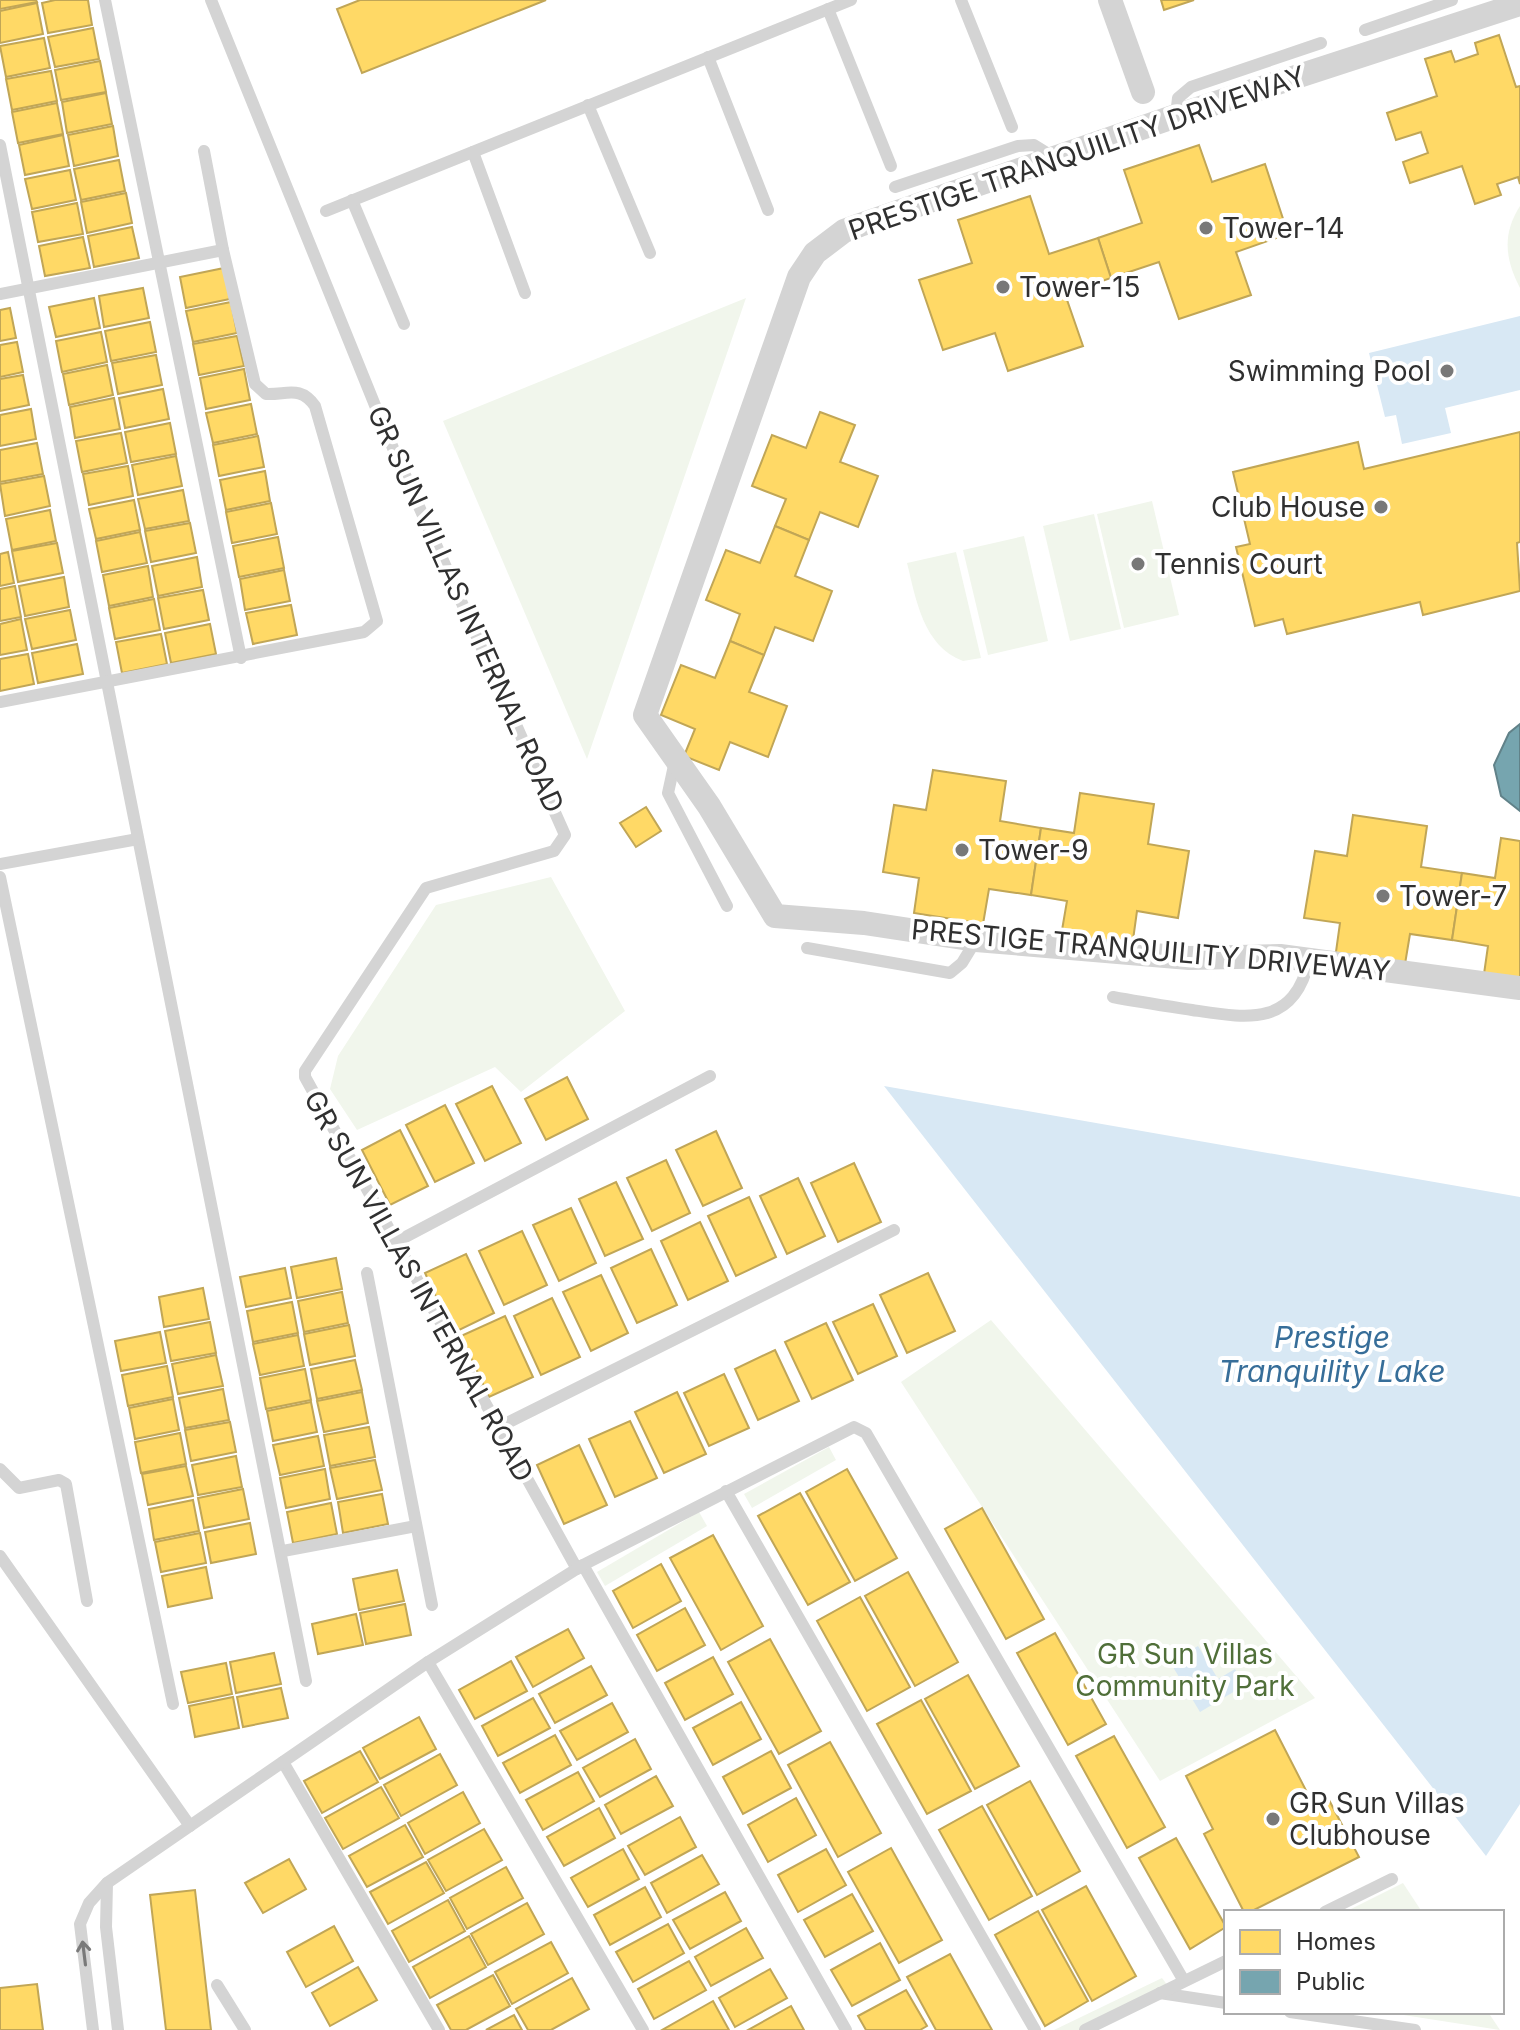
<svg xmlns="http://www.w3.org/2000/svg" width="1520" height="2030" viewBox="0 0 1520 2030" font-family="Inter,sans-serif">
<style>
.green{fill:#f1f6ec}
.water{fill:#d8e8f4}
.homes{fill:#ffd966;stroke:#c1a656;stroke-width:2}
.public{fill:#76a5af;stroke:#618289;stroke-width:2}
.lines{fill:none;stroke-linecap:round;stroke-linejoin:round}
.lane{stroke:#d4d4d4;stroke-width:12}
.street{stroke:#d4d4d4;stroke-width:24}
.oneway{stroke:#7a7a7a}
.poi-dot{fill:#787878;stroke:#fff;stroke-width:3}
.labels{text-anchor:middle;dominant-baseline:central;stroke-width:8;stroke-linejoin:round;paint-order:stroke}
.street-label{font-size:28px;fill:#303030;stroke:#fff}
.poi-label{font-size:28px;fill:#303030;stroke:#fff;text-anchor:start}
.park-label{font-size:28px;fill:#506f39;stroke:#fff}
.water-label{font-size:30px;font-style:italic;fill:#376e99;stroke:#fff}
</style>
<rect width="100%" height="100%" fill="#fff"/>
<!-- green -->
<g class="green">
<path d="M1520,206v82c-15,-29 -18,-54 0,-82z"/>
<path d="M746,298l-159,461 -144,-338z"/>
<path d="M1152,501l27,114 -55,13 -27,-114z"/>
<path d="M1094,514l27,115 -51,12 -27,-115z"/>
<path d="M1024,536l24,105 -60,14 -25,-105z"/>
<path d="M956,552l25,106 -18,3c-40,-15 -47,-62 -56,-98z"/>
<path d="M551,877l74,134 -104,81 -26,-25 -138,63 -27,-41 8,-33 98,-151z"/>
<path d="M991,1320l324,378 -155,83 -259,-399z"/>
<path d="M829,1447l7,13 -84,48 -8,-14z"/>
<path d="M699,1512l8,14 -102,60 -8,-14z"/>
<path d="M1403,1883l19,29h-77z"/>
<path d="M1162,1978l6,8 -89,44h-25z"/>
<path d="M1384,2012h104l12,18z"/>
</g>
<!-- water -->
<g class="water">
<path d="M1520,316v74l-75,18 6,25 -49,11 -6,-29 -11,2 -16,-64z"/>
<path d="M884,1086l636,111v607l-34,52z"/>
<path d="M1198,1646l20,33 17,-10 10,16 -45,27 -30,-50z"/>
</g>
<!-- homes -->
<g class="homes">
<path d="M0,0h36l1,2 -37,7z"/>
<path d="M55,0h33l4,25 -44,8 -6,-30z"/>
<path d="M360,0h186l-184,73 -25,-64z"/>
<path d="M1161,0h33l-30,10z"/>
<path d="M37,3l6,31 -43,9v-32z"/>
<path d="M93,28l6,31 -44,8 -7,-30z"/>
<path d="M1499,35l17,52 4,-1v98l-2,-7 -21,7 4,11 -26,9 -13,-38 -52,17 -7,-21 25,-9 -7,-21 -25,8 -9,-27 50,-17 -12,-37 26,-8 4,11 23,-8 -3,-11z"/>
<path d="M44,38l6,30 -44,9 -6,-31z"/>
<path d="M100,61l6,31 -45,8 -6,-30z"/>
<path d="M51,71l6,30 -45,9 -6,-31z"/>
<path d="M106,93l6,31 -45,9 -5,-31z"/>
<path d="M57,103l6,31 -45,9 -6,-31z"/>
<path d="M113,126l5,30 -44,10 -6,-31z"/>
<path d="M63,135l6,31 -44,9 -6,-30z"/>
<path d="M1199,145l13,37 53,-18 23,70 -52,18 15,43 -72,24 -20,-57 -48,16 -13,-40 44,-15 -18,-53z"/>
<path d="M119,160l6,31 -44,9 -7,-31z"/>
<path d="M70,170l6,30 -44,9 -7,-30z"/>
<path d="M126,193l6,30 -45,10 -6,-31z"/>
<path d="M1030,196l19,58 49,-16 13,40 -46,16 18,52 -75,25 -13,-38 -52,17 -24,-70 53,-17 -14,-43z"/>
<path d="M77,203l6,31 -45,8 -6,-30z"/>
<path d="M132,227l7,31 -45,9 -6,-31z"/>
<path d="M83,237l7,31 -45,8 -6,-30z"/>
<path d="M224,268l6,31 -44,9 -6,-31z"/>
<path d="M143,288l6,30 -45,9 -5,-31z"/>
<path d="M94,298l6,30 -44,9 -7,-30z"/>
<path d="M231,302l6,31 -44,9 -7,-31z"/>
<path d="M10,308l6,30 -16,3v-31z"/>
<path d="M150,322l6,30 -45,9 -6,-30z"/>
<path d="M101,332l6,30 -45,10 -6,-31z"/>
<path d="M237,336l7,30 -45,9 -6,-31z"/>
<path d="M17,342l6,30 -23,5v-32z"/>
<path d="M156,355l6,30 -44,9 -6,-31z"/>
<path d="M107,365l6,30 -44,10 -6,-31z"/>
<path d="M244,369l6,31 -44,9 -6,-31z"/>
<path d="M23,375l6,30 -29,6v-32z"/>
<path d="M163,389l6,30 -44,9 -6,-30z"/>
<path d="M114,398l6,31 -45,9 -5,-31z"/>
<path d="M251,404l6,30 -44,9 -7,-30z"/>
<path d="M31,409l5,30 -36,7v-31z"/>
<path d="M820,412l35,13 -15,37 38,14 -20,51 -38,-15 -11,28 -34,-14 11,-27 -34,-13 20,-51 34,13z"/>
<path d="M170,423l6,31 -45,8 -6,-30z"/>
<path d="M1520,432v110l-3,1 3,48 -97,24 -3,-13 -133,32 -4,-15 -28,7 -19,-79 14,-3 -17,-72 125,-30 6,27z"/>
<path d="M121,433l6,30 -45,9 -6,-31z"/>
<path d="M258,436l6,31 -45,9 -6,-31z"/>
<path d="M37,443l6,31 -43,8v-32z"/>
<path d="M176,456l6,30 -44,9 -6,-30z"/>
<path d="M128,466l5,30 -44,9 -6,-31z"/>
<path d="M265,471l5,30 -44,9 -6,-30z"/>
<path d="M44,476l6,30 -45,10 -5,-32z"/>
<path d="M183,490l6,31 -44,8 -7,-30z"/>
<path d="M134,500l6,30 -44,9 -7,-30z"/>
<path d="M271,503l6,31 -45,9 -6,-31z"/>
<path d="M50,510l6,31 -44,9 -6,-31z"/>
<path d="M190,523l6,30 -45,9 -6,-31z"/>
<path d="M775,526l34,14 -14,36 37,15 -19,50 -38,-14 -11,28 -34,-14 10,-27 -34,-14 20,-50 34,13z"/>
<path d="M140,532l7,31 -45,9 -6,-31z"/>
<path d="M278,537l6,31 -45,9 -6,-31z"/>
<path d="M57,543l6,30 -45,9 -6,-31z"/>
<path d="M8,552l6,31 -14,3v-32z"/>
<path d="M197,557l5,30 -44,9 -6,-30z"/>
<path d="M148,566l5,31 -44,9 -6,-31z"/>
<path d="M284,570l6,31 -45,9 -5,-31z"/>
<path d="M64,577l5,30 -44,9 -6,-30z"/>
<path d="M15,586l6,31 -21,4v-32z"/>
<path d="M203,590l6,30 -45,9 -6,-31z"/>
<path d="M154,599l6,31 -45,9 -6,-31z"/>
<path d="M291,605l6,30 -44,9 -7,-31z"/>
<path d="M70,610l6,30 -44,9 -7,-30z"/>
<path d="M21,619l6,31 -27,5v-31z"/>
<path d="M210,624l6,30 -45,9 -6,-30z"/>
<path d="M161,634l6,30 -45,9 -6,-31z"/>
<path d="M730,641l34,14 -15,37 38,14 -19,51 -38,-15 -11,28 -35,-14 11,-27 -34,-14 20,-50 34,13z"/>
<path d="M77,644l6,30 -45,9 -6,-30z"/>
<path d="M28,654l6,30 -34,7v-32z"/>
<path d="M933,770l73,11 -6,40 41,7 -10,67 -42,-6 -6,35 -69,-11 5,-35 -36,-6 11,-67 32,5z"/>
<path d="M1080,793l74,11 -6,40 41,7 -11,67 -41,-7 -5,36 -71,-11 6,-35 -36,-6 10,-67 33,5z"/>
<path d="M646,807l15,24 -25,16 -16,-24z"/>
<path d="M1353,815l74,11 -6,41 41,6 -10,67 -42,-6 -6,36 -69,-11 5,-36 -36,-5 11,-67 32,5z"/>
<path d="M1501,838l19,3v138l-36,-5 4,-28 -36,-6 10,-67 33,5z"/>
<path d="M567,1077l21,42 -42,21 -21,-41z"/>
<path d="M492,1086l29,57 -36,18 -29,-57z"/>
<path d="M445,1105l29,58 -39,19 -29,-57z"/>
<path d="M400,1130l28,56 -38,19 -28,-55z"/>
<path d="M716,1131l26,57 -39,18 -27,-56z"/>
<path d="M666,1160l24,53 -38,18 -25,-53z"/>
<path d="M854,1163l27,59 -43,20 -27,-59z"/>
<path d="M798,1178l27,58 -38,18 -27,-58z"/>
<path d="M616,1182l27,57 -38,17 -26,-57z"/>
<path d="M749,1197l27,60 -40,19 -28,-60z"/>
<path d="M571,1208l25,55 -37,18 -26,-56z"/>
<path d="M700,1222l28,59 -40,19 -27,-59z"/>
<path d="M522,1231l25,54 -43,20 -25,-54z"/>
<path d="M651,1249l26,56 -40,18 -26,-55z"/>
<path d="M466,1254l28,59 -41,20 -28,-60z"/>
<path d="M336,1258l6,31 -45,9 -6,-31z"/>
<path d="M285,1268l6,30 -45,9 -6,-30z"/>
<path d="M928,1273l27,58 -48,22 -27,-58z"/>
<path d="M601,1275l27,58 -37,18 -28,-59z"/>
<path d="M203,1288l6,31 -45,8 -5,-30z"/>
<path d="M342,1292l6,31 -44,9 -6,-31z"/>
<path d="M552,1298l28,59 -39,18 -27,-59z"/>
<path d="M292,1302l6,31 -45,9 -6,-31z"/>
<path d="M873,1304l24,52 -39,18 -25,-52z"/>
<path d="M505,1316l28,61 -44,20 -28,-61z"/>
<path d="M210,1322l6,31 -45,8 -6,-30z"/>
<path d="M826,1323l27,57 -41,19 -27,-57z"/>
<path d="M349,1325l6,31 -45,9 -6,-31z"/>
<path d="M160,1332l6,31 -45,8 -6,-30z"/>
<path d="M298,1335l6,31 -44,9 -7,-31z"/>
<path d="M775,1350l24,51 -41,19 -23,-51z"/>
<path d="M216,1355l7,31 -45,8 -6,-30z"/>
<path d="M355,1360l7,30 -45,9 -6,-30z"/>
<path d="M167,1366l6,31 -45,9 -6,-31z"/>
<path d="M305,1369l6,31 -45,9 -6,-31z"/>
<path d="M724,1374l25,54 -40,18 -25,-53z"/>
<path d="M223,1389l6,31 -44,8 -6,-30z"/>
<path d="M362,1392l6,31 -44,9 -7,-31z"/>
<path d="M677,1392l29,62 -42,19 -29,-61z"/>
<path d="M173,1399l6,31 -44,9 -6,-31z"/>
<path d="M311,1402l6,30 -44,9 -6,-30z"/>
<path d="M630,1421l27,57 -42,19 -26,-58z"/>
<path d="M230,1422l6,30 -45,9 -6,-31z"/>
<path d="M369,1427l6,30 -45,9 -6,-31z"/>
<path d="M180,1433l6,31 -45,9 -6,-31z"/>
<path d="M318,1436l6,30 -44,9 -7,-30z"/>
<path d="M579,1445l28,60 -43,19 -27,-59z"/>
<path d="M236,1456l6,31 -44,8 -6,-30z"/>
<path d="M375,1460l7,30 -45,9 -7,-31z"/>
<path d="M186,1466l7,30 -45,9 -6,-31z"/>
<path d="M325,1469l5,30 -44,9 -6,-30z"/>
<path d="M847,1469l50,89 -42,23 -49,-89z"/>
<path d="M243,1489l6,30 -45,9 -6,-30z"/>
<path d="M800,1493l50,89 -42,23 -50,-89z"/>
<path d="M382,1494l6,30 -45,9 -5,-31z"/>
<path d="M193,1500l6,31 -45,9 -5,-31z"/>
<path d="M331,1503l6,31 -44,9 -6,-31z"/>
<path d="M982,1508l62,111 -38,20 -61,-110z"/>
<path d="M250,1523l6,31 -45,9 -6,-31z"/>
<path d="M200,1533l6,30 -45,9 -6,-30z"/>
<path d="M713,1535l50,91 -42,24 -51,-92z"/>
<path d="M661,1564l20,37 -48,27 -20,-37z"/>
<path d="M206,1567l6,31 -44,9 -6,-31z"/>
<path d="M397,1570l7,31 -45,9 -6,-31z"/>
<path d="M908,1572l50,90 -43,24 -50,-90z"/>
<path d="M860,1597l50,90 -43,24 -50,-90z"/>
<path d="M405,1604l6,31 -45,9 -6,-31z"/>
<path d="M685,1608l20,37 -48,26 -20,-36z"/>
<path d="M356,1614l7,31 -45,9 -6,-30z"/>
<path d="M568,1629l16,29 -51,29 -17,-30z"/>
<path d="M1055,1633l51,91 -38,21 -51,-92z"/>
<path d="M770,1639l51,92 -42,23 -51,-92z"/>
<path d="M274,1653l7,31 -45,9 -6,-31z"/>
<path d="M713,1657l20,37 -48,26 -20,-37z"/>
<path d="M511,1661l16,30 -52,28 -16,-29z"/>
<path d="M226,1663l6,31 -44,9 -7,-31z"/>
<path d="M591,1666l16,29 -52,28 -16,-29z"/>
<path d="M968,1675l51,91 -44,23 -50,-90z"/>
<path d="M281,1688l7,30 -45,9 -6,-30z"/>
<path d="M233,1697l6,31 -44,9 -6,-31z"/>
<path d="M533,1698l17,30 -52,28 -16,-30z"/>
<path d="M921,1700l50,91 -44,23 -50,-90z"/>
<path d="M741,1702l20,37 -48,26 -20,-37z"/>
<path d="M612,1703l16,29 -51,28 -17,-29z"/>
<path d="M419,1717l17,32 -56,30 -17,-31z"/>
<path d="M1275,1730l40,78 14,-8 30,57 -109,55h-6l-40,-78 9,-5 -27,-53z"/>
<path d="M555,1735l16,30 -51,28 -17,-30z"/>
<path d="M1114,1736l51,91 -38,21 -51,-92z"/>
<path d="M635,1739l16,30 -51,28 -17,-29z"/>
<path d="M830,1742l51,91 -43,24 -50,-92z"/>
<path d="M360,1751l18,31 -56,31 -18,-32z"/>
<path d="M771,1751l20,37 -48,26 -20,-37z"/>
<path d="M440,1754l17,31 -56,31 -17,-31z"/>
<path d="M578,1772l16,29 -51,29 -17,-30z"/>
<path d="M656,1776l17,30 -52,28 -16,-29z"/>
<path d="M1030,1781l50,90 -43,24 -50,-90z"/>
<path d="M381,1787l18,31 -56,31 -18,-31z"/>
<path d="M463,1792l17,31 -55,31 -17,-31z"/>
<path d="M796,1798l20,37 -48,27 -20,-37z"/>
<path d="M982,1806l50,90 -43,24 -50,-90z"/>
<path d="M599,1808l16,30 -51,28 -17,-29z"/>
<path d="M680,1817l16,30 -51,28 -17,-29z"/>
<path d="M405,1825l18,32 -56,30 -18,-31z"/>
<path d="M484,1829l18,31 -56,31 -18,-31z"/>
<path d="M1176,1838l50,89 -36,22 -51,-91z"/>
<path d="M891,1848l51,92 -43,23 -51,-91z"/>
<path d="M623,1849l16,30 -51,28 -17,-29z"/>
<path d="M826,1849l20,36 -48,27 -20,-37z"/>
<path d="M702,1855l17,29 -52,29 -16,-30z"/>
<path d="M289,1859l17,30 -43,24 -18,-30z"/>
<path d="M426,1862l18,31 -56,31 -18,-32z"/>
<path d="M506,1867l17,31 -56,31 -17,-31z"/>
<path d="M1086,1886l50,90 -44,25 -50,-91z"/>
<path d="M645,1887l16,30 -51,28 -16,-30z"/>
<path d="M195,1890l16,140h-45l-16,-135z"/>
<path d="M725,1892l16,29 -51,28 -17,-29z"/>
<path d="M852,1894l21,37 -48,26 -21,-37z"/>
<path d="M448,1900l17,31 -56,31 -17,-31z"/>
<path d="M527,1903l17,31 -56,31 -17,-31z"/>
<path d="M1038,1911l50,90 -43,25 -50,-91z"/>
<path d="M668,1924l16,29 -51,29 -17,-30z"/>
<path d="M334,1926l19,35 -47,26 -19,-35z"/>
<path d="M746,1928l17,30 -52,28 -16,-29z"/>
<path d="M469,1936l17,31 -56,31 -17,-31z"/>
<path d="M551,1942l17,31 -56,31 -17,-32z"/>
<path d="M880,1943l20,37 -48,26 -21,-36z"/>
<path d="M950,1954l42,76h-56l-29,-53z"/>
<path d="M689,1961l17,29 -52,29 -16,-30z"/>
<path d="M358,1967l19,33 -47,26 -18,-33z"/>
<path d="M770,1969l17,29 -52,29 -16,-29z"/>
<path d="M493,1975l17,31 -44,24h-15l-14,-25z"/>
<path d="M572,1978l17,31 -38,21h-23l-12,-21z"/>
<path d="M37,1984l6,46h-43v-42z"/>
<path d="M906,1990l21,36 -7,4h-54l-8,-14z"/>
<path d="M713,2001l16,29h-67z"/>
<path d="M791,2006l13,24h-56z"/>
<path d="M514,2015l8,15h-36z"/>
</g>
<!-- public -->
<path class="public" d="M1520,724v87l-19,-15 -7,-31 15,-32z"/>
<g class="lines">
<!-- lane -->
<g class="lane">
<path d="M105,0l136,658"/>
<path d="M211,0l174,430 180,405 -11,16 -128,37 -121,183v6l272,492"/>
<path d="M961,0l51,127"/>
<path d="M828,9l63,157"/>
<path d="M1365,30l87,-30"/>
<path d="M708,57l60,153"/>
<path d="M588,105l62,148"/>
<path d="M1176,116l2,-18 13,-11 130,-44"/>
<path d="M0,145l306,1536"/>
<path d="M473,152l52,141"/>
<path d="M895,187l123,-41 16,-1 21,13"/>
<path d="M352,200l52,124"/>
<path d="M326,211l525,-211"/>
<path d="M0,294l223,-44 -19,-99"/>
<path d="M0,702l364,-70 13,-11 -62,-215c-15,-21 -28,-11 -49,-12l-11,-10 -32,-134"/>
<path d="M675,761l-7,32 59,113"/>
<path d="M0,864l138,-25"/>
<path d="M0,877l173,827"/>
<path d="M807,948l143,25 12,-10 14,-23"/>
<path d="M1113,997c26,5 53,9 79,13 54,8 102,18 117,-50"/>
<path d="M394,1243l316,-167"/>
<path d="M367,1273l65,332"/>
<path d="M497,1428l397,-198"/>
<path d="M0,1469l19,19 40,-8 7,4 21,117"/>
<path d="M726,1491l309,539"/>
<path d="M283,1551l133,-25"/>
<path d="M0,1556l190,270"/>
<path d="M583,1565l263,465"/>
<path d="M428,1662l215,368"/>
<path d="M283,1762l156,268"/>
<path d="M107,1883l-1,44 12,103"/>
<path d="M1325,1912l67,-33"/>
<path d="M217,1985l28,45"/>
<path d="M1160,1993l66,10"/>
<path d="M1290,2012l125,18"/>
<path d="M93,2030l-13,-106 9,-21 18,-20 321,-221 155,-97 271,-138 12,6 318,548"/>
<path d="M1085,2030l141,-69"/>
</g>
<!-- street -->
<g class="street">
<path d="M1110,0l33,92"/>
<path d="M1520,4l-344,112 -316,109 -16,6 -29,22 -16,24 -154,438 64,91 66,110 89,7 112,17 213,18 91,-2 240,32"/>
</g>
</g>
<!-- one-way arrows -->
<defs><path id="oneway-shaft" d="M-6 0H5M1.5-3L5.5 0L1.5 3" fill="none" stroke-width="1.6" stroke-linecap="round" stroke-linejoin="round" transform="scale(2)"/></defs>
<use class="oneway" href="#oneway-shaft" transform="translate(84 1953) rotate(-97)"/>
<!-- markers -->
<g class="poi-dot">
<circle cx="1206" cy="228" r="8"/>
<circle cx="1003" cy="287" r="8"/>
<circle cx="1447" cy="371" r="8"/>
<circle cx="1381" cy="507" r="8"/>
<circle cx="1138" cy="564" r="8"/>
<circle cx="962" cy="850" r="8"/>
<circle cx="1383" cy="896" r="8"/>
<circle cx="1273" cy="1819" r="8"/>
</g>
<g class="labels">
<!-- street labels -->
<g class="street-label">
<text transform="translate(1077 153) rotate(-19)">PRESTIGE TRANQUILITY DRIVEWAY</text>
<text transform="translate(466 609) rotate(66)">GR SUN VILLAS INTERNAL ROAD</text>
<text transform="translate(1151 950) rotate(5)">PRESTIGE TRANQUILITY DRIVEWAY</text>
<text transform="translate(419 1286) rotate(61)">GR SUN VILLAS INTERNAL ROAD</text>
</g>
<!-- poi labels -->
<g class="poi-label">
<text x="1222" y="228">Tower-14</text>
<text x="1019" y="287">Tower-15</text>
<text x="1431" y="371" text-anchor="end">Swimming Pool</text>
<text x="1365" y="507" text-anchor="end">Club House</text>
<text x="1154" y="564">Tennis Court</text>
<text x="978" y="850">Tower-9</text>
<text x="1399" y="896">Tower-7</text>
<text x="1289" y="1803">GR Sun Villas<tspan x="1289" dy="32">Clubhouse</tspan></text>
</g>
<!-- park labels -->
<g class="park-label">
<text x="1185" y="1654">GR Sun Villas<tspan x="1185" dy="32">Community Park</tspan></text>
</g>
<!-- water labels -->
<g class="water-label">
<text x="1332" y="1337">Prestige<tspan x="1332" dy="34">Tranquility Lake</tspan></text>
</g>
</g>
<!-- legend -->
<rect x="1224" y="1910" width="280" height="104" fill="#ffffff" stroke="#acacac" stroke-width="2"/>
<rect x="1240" y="1930" width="40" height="24" fill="#ffd966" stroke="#acacac" stroke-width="2"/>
<text x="1296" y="1950" font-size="24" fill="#303030">Homes</text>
<rect x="1240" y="1970" width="40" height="24" fill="#76a5af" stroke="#acacac" stroke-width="2"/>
<text x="1296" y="1990" font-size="24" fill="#303030">Public</text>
</svg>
